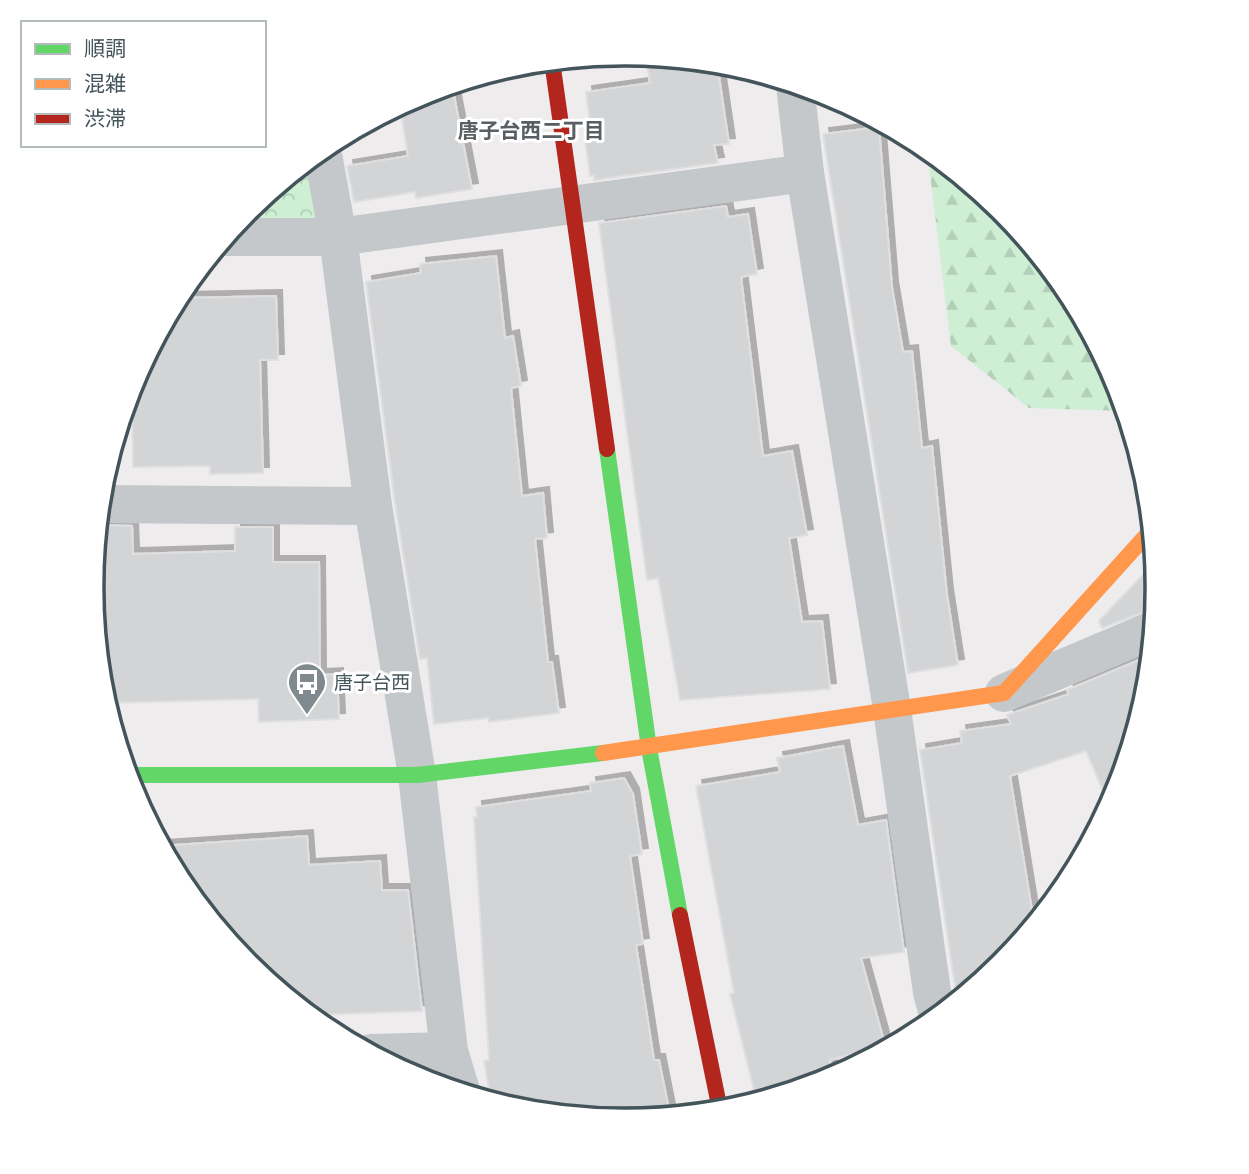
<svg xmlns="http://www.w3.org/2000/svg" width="1249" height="1174" viewBox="0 0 1249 1174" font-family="'DM Sans','Noto Sans JP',sans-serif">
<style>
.forest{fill:url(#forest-firs)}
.park{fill:url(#park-crowns)}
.building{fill:#d3d4d6;stroke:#dfdfe0;stroke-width:2;filter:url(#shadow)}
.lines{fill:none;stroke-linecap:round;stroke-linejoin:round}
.street{stroke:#c4c8ca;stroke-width:38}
.fast{stroke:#63d668;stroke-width:16}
.slow{stroke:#ff974d;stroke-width:16}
.jam{stroke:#b3261e;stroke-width:16}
.labels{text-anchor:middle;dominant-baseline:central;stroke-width:6;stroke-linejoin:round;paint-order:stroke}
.poi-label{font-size:19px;fill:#43545b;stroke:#fff;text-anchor:start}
.neighbourhood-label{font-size:21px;font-weight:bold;fill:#585e61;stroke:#fff}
.rim{fill:none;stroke:#43545b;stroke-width:3.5}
</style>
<defs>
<pattern id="forest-firs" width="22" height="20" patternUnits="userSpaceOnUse" patternTransform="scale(1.75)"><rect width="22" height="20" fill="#ceefd4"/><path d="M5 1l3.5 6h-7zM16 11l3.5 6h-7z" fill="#b2cfb8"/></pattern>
<pattern id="park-crowns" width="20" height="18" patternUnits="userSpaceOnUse" patternTransform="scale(1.75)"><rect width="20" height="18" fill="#ceefd4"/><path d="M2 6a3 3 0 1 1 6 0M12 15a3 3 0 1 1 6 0" fill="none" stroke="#b2cfb8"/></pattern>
<filter id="shadow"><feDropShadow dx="6" dy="-6" stdDeviation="0" flood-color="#0004"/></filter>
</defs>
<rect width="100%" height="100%" fill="#eeeced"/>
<!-- forest -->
<path class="forest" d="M927,149c24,20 52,39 75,62 53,54 101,127 123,200l-96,-3 -78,-62z"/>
<!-- park -->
<path class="park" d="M312,158l11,66h-86l11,-14z"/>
<!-- building -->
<g class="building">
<path d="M646,56l71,7 12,81 -15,1 4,18 -124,17v-5l-4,1 -6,-45 7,-1 -5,-38 64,-9z"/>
<path d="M452,85l20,104 -56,9 -1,-6 -61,10 -7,-36 61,-10 -8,-50 21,-11z"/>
<path d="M879,127l13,160 11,65 9,-1 10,97 10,-2 15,149 11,70 -50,8 -85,-539z"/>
<path d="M726,206l2,11 20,-3 9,60 -16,3 22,179 29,-5 15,84 -18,3 13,84 20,-1 8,68 -150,11 -22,-122 -11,2 -48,-357z"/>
<path d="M496,256l9,82 8,-2 8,50 -10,2 11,108 21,-3 4,45 -12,1 13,123h4l7,51 -70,9 -1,-4 -54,6 -7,-66 -7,1 -25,-156 -29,-221 55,-9 -1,-9z"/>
<path d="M276,296l2,64h-18l3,113 -53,1v-8l-77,1 -1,-82 46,-87z"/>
<path d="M98,525l34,1 1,28 102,-3v-24h38v35h46l1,113 17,-1 2,45 -80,3 -1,-23 -152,4 -14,-116z"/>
<path d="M1155,562v46l-53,20 -3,-7z"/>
<path d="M1151,655l-4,36 -30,100 -8,14 -23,-54 -76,25 24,147 -33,41 -44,36 -37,-250 42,-7 -2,-12 51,-7 -4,-9 62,-21 -2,-4z"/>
<path d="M843,746l15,79 28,-5 18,132 -43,6 24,87 -55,15 2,11 -78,19 -24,-96 4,-1 -38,-207 84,-14 -3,-14z"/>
<path d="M624,778l9,16 9,60 -12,2 13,88 -7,1 18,115h5l11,55 -45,5 -105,-11 -29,-8 -7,-40 5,-1 -15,-243h3l-1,-10 115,-16 -1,-8z"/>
<path d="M307,836l2,29 71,-4 2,29h26l14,121 -112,4 -62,-52 -67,-80 -19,-37z"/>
</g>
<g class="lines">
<!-- street -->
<g class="street">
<path d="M795,85l10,88 87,536 40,283 6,23"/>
<path d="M322,149l16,88 35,269 44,269 32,276 12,40"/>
<path d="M226,237h112l467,-64"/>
<path d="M100,504l273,2"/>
<path d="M1004,693l149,-63"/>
<path d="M371,1053l78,-2"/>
</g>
<!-- fast -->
<g class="fast">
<path d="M607,449l42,299 31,167"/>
<path d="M127,775h290l186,-22"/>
</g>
<!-- slow -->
<path class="slow" d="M603,753l401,-60 148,-164"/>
<!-- jam -->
<g class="jam">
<path d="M552,61l55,388"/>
<path d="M680,915l40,195"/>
</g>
</g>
<!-- icons -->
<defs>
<symbol id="bus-pin" viewBox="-11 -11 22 30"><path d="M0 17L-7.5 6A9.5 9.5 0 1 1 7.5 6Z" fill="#7f898e" stroke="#fff"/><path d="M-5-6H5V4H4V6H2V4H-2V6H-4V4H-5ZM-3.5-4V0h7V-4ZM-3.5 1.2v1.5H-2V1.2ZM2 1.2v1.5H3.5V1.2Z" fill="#fff"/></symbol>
</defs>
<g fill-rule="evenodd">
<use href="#bus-pin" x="285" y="660" width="44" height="60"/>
</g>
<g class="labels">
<!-- poi labels -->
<g class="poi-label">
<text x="334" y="682">唐子台西</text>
</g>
<!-- neighbourhood labels -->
<g class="neighbourhood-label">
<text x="531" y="131">唐子台西二丁目</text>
</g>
</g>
<!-- crop -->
<path d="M0 0H1249V1174H0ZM624 66H625A520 520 0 0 1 1145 586V588A520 520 0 0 1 625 1108H624A520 520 0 0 1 104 588V586A520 520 0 0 1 624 66Z" fill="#fff" fill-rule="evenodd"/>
<path class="rim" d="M624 66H625A520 520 0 0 1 1145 586V588A520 520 0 0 1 625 1108H624A520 520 0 0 1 104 588V586A520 520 0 0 1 624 66Z"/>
<!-- legend -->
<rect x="21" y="21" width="245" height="126" fill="#ffffff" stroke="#b4bbbd" stroke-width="2"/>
<rect x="35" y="44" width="35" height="10" fill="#63d668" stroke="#b4bbbd" stroke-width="2"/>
<text x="84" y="56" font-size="21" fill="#43545b">順調</text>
<rect x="35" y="79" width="35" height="10" fill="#ff974d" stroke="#b4bbbd" stroke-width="2"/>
<text x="84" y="91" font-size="21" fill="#43545b">混雑</text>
<rect x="35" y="114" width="35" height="10" fill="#b3261e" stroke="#b4bbbd" stroke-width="2"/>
<text x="84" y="126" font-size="21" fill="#43545b">渋滞</text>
</svg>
